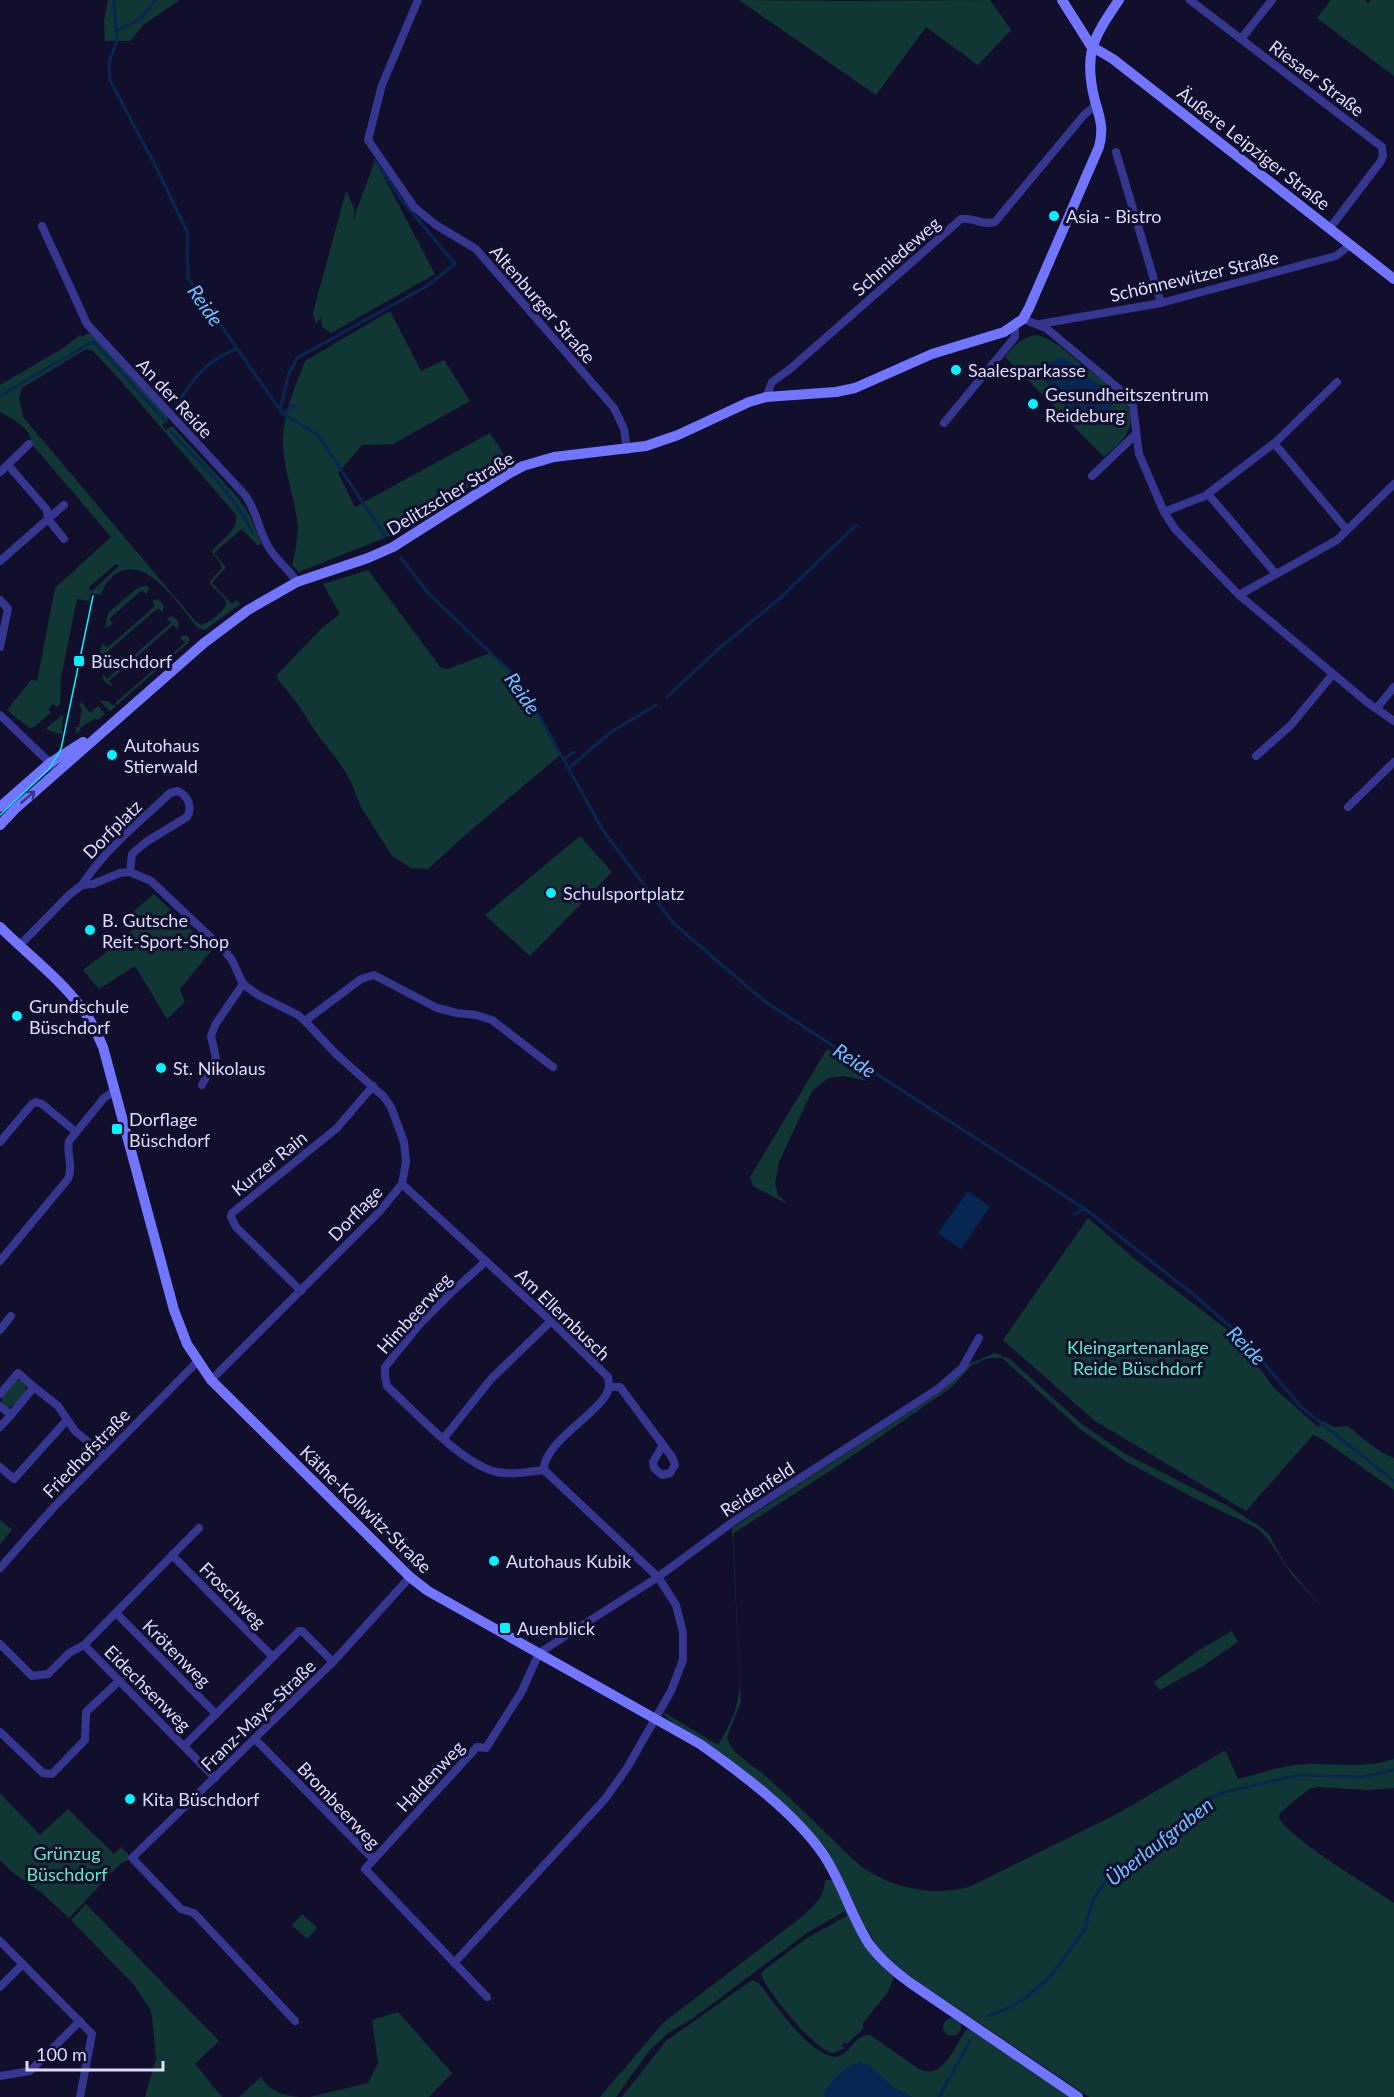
<svg xmlns="http://www.w3.org/2000/svg" width="1394" height="2097" viewBox="0 0 1394 2097" font-family="Lato,sans-serif">
<style>
.green{fill:#113734;fill-rule:evenodd}
.water{fill:#072753}
.lines{fill:none;stroke-linecap:round;stroke-linejoin:round}
.stream{stroke:#072753;stroke-width:3}
.street{stroke:#353690;stroke-width:8}
.secondary{stroke:#7175ff;stroke-width:10}
.tram{stroke:#06f2ff;stroke-width:1.5}
.oneway{stroke:#383881}
.poi-dot{fill:#06f2ff;stroke:#120f2d;stroke-width:2}
.labels{text-anchor:middle;dominant-baseline:central;stroke-width:6;stroke-linejoin:round;paint-order:stroke}
.street-label{font-size:18px;fill:#dddaff;stroke:#120f2d}
.poi-label{font-size:18px;fill:#dddaff;stroke:#120f2d;text-anchor:start}
.park-label{font-size:18px;fill:#59ecc0;stroke:#120f2d}
.water-label{font-size:20px;font-style:italic;fill:#68c1ff;stroke:#120f2d}
</style>
<rect width="100%" height="100%" fill="#120f2d"/>
<!-- green -->
<g class="green">
<path d="M108,0h72l-37,25 -13,16h-25l-1,-21z"/>
<path d="M739,0l107,1 144,-1 21,30 -33,35 -52,-38 -50,68z"/>
<path d="M1331,0h34l3,3 3,-3h23v76l-77,-58z"/>
<path d="M375,160l60,114 -104,59 -9,-6 -1,-10 -5,7 -3,-11 33,-122 8,17v15l1,-8z"/>
<path d="M390,311l31,60 23,-11 26,41 -77,43 -31,1 -24,28 17,34 135,-74 19,30 -120,73 -90,36 -7,-7c4,-15 7,-31 5,-46 -4,-27 -15,-54 -14,-82 1,-26 13,-52 22,-76z"/>
<path d="M87,334h4l76,82 1,4 -6,5 4,5 6,-4 67,73 11,17 11,27 -3,3 -16,-17 -28,24 12,14 -14,16 20,21 5,-4 3,4 -35,26 -7,-2c-17,-20 -47,-69 -77,-57 -11,5 -16,13 -20,24l-10,-2 -2,8 -12,-2 -16,79 -1,26 -3,3 -4,-3 -5,5 3,4 -17,14 -5,1 -22,-18 25,-31 5,2 18,-93 56,-51 -80,-94c2,-14 -20,-25 -31,-31v-27l63,-37 17,-13 2,2zM86,349l7,2 28,30 115,134c3,17 -16,24 -24,37l8,11 2,5 -12,13v3l15,15 1,6c-4,8 -16,17 -25,20l-5,-3 -173,-205 -4,-20 3,-9zM116,564l3,2 -27,25 -3,-1 1,-4z"/>
<path d="M1038,335c20,6 34,22 50,35 9,6 19,11 27,18 6,5 11,13 13,19 9,24 -8,36 -24,50l-99,-100c10,-13 17,-20 33,-22z"/>
<path d="M368,570l73,98 7,1 42,-16 29,27 41,75 -97,82 -35,32 -17,-1 -19,-12 -31,-49 -10,-25 -10,-17 -26,-34 -16,-25 -21,-27 -1,-4 46,-48 17,-13 -17,-30z"/>
<path d="M144,586h4l1,3 -3,5 -4,-4 -33,29 4,5 -8,4 3,-15 28,-24z"/>
<path d="M158,599l6,7 -2,6 -4,-4 -52,45 4,4 -6,3 -5,-4 3,-11 1,-1 4,4 48,-42 -3,-5z"/>
<path d="M173,616l6,7 -2,6 -4,-4 -64,56 4,5c-5,0 -12,-7 -10,-12l4,5 64,-56 -4,-5z"/>
<path d="M185,635l4,2v5l-79,69 -10,-10h8l4,4h4v-3l69,-59 -5,-6z"/>
<path d="M81,702l9,11 8,-7 7,8 -7,6 -2,-2 -16,10 1,3 -5,3v-7h3l3,-19 -3,-1z"/>
<path d="M63,714l-1,21 -16,-6z"/>
<path d="M580,836l32,36 -82,84 -45,-41z"/>
<path d="M154,894l58,56 -32,39 5,13 -18,17 -32,-53 -36,23 -16,-19 37,-28 20,-20 -8,-9z"/>
<path d="M827,1049l43,25 -3,7 -23,-5 -16,2 -16,13 -33,71 -4,21 3,12 9,9 -34,-18 -3,-9z"/>
<path d="M1088,1218l48,42 93,71 15,17 31,41 43,38 5,-6 11,6 13,-1 5,3 11,10 20,14 11,5v32l-72,-51 -9,-4 -67,76 -151,-90 -92,-81z"/>
<path d="M995,1353l15,6 73,66 41,28 104,53 34,22 6,5 18,32 36,42 -30,-32 -24,-36 -11,-11 -63,-30 -67,-36 -46,-32 -79,-72h-14l-16,7 -20,22 -110,76 -108,70 -1,4 8,165 -14,35c3,15 23,27 35,36 23,20 45,42 67,63 16,15 30,32 50,41 28,14 60,18 90,10l148,-73 107,-63 2,1 12,27c24,-6 48,-15 73,-15 31,-1 52,5 83,-5v29l-26,2 -50,-3 -9,2 -15,12 -14,12 -1,5c13,23 90,67 115,85v194h-305l-184,-124 -25,-23 -15,-23 -26,-55 -17,-28 -156,-127 -3,-5 55,33c12,-20 20,-36 22,-60l-8,-157 213,-139 24,-25z"/>
<path d="M16,1380c22,1 4,27 -10,28l-4,-4v-10z"/>
<path d="M0,1520l12,10 -12,14z"/>
<path d="M1232,1631l6,11 -35,24 -43,24 -6,-8 47,-33z"/>
<path d="M0,1793l40,42 28,-26 46,45 7,-7 11,11 -12,6 -51,54 -27,-25 -30,-21 -12,-12z"/>
<path d="M825,1880h8l61,98 -7,15 -24,30v6l-16,15 -2,-2 -3,3 2,3 -11,5c-18,-2 -65,-61 -72,-78l3,-5 43,-32 40,-22 -2,-5 -38,22 -115,86 -24,14 -19,18 -33,46h-16l63,-74 141,-108c11,-11 21,-18 21,-35z"/>
<path d="M86,1904l133,137 -24,23 27,33h-77l11,-38 -4,-43 -2,-7 -16,-24 -63,-65z"/>
<path d="M302,1914l15,14 -10,11 -15,-14z"/>
<path d="M752,1980l7,3c14,19 56,81 81,73 12,-5 15,-22 30,-21l49,34c25,12 34,-22 48,-40h2l101,68h-158l-18,-9 -25,-23 -43,25 -1,7h-203l44,-56z"/>
<path d="M398,2012l54,61 -23,24h-119l58,-14 10,-20 -6,-43z"/>
<circle cx="952" cy="2027" r="9"/>
<path d="M261,2077c10,15 21,18 38,20h-60z"/>
</g>
<!-- water -->
<g class="water">
<path d="M1059,357c11,2 18,10 28,18 19,16 39,29 11,51 -24,-7 -47,-30 -56,-52l3,-7z"/>
<path d="M968,1191l22,16 -29,42 -23,-16z"/>
<path d="M861,2062l8,3 25,23 18,9h-87c1,-15 22,-33 36,-35z"/>
</g>
<g class="lines">
<!-- stream -->
<g class="stream">
<path d="M114,0l3,41 -8,21 1,18 46,87 31,64 1,47 94,135 36,22 67,101"/>
<path d="M118,30l22,-11 16,-19"/>
<path d="M0,396l90,-53 4,-1 72,80"/>
<path d="M280,410l8,-34 9,-18 130,-72 28,-22 -54,-65 -26,-39"/>
<path d="M171,413c20,-30 30,-50 65,-64"/>
<path d="M282,413l13,-8"/>
<path d="M171,432c29,31 63,61 81,100"/>
<path d="M401,558l27,35 91,87 85,152 69,91 91,78 321,208 109,86 46,40 62,73 92,73"/>
<path d="M667,697l50,-47 62,-51 77,-74"/>
<path d="M564,759l10,-7"/>
<path d="M569,768l42,-36 45,-27"/>
<path d="M1074,1214l11,-5"/>
<path d="M987,2016l18,-6 18,-10 27,-23 35,-48 7,-27 13,-21 68,-49 17,-20 20,-14 15,-6 74,-17 63,2 32,-7"/>
<path d="M939,2097l31,-56"/>
</g>
<!-- street -->
<g class="street">
<path d="M418,0l-36,85 -14,55 46,67 22,18 40,24 138,159 10,21 3,21"/>
<path d="M1190,0l192,147 1,9 -2,5 -51,67"/>
<path d="M1241,39l31,-39"/>
<path d="M1116,152l45,151"/>
<path d="M42,226l45,98 158,171c12,16 14,37 24,53 8,13 20,21 28,34"/>
<path d="M1023,319l23,9 78,65 9,13 6,48 25,58 11,17 64,66 129,108 26,18"/>
<path d="M1040,324l121,-21 175,-47 15,-12"/>
<path d="M766,397l6,-15 18,-13 171,-150c12,-2 22,7 34,3l89,-107 12,-10"/>
<path d="M944,423l71,-86v-11"/>
<path d="M1274,443l73,87"/>
<path d="M8,465l39,45 1,9 16,20"/>
<path d="M0,472l29,-28"/>
<path d="M1092,476l44,-42"/>
<path d="M1208,494l68,80"/>
<path d="M1164,512l41,-16 72,-55 60,-59"/>
<path d="M0,561l64,-56"/>
<path d="M1239,595l98,-55 57,-56"/>
<path d="M0,600l8,9 -8,38"/>
<path d="M1377,708l17,-21"/>
<path d="M0,715l52,50"/>
<path d="M1256,756l35,-31 42,-51"/>
<path d="M1348,807l46,-45"/>
<path d="M130,872l21,9 72,68 9,11 11,24 15,11 40,20 7,6 30,32 49,44 7,10 13,35 2,20 -4,22 -23,28 -168,168"/>
<path d="M19,946l50,-51 13,-10 11,-1 27,-11 10,-1 2,-18 14,-12 41,-25c6,-10 1,-21 -9,-26l-8,2c-30,29 -66,57 -88,92"/>
<path d="M305,1021l56,-42 13,-4 63,33 20,5 19,2 16,5 61,47"/>
<path d="M202,1085l14,-27 -5,-22 4,-11 28,-41"/>
<path d="M0,1142l32,-38 4,-2 6,2 34,28"/>
<path d="M402,1184l149,137 57,56c1,6 2,12 -2,18 -12,21 -63,49 -62,75l114,107 18,28 7,28v27l-12,31 -44,77 -22,31 -151,164"/>
<path d="M0,1261l68,-82c6,-13 -2,-25 1,-38l35,-43 10,-7"/>
<path d="M486,1261l-32,29 -35,35 -34,42v10l2,9c27,25 76,79 110,86 16,3 32,0 47,-2"/>
<path d="M301,1291l-65,-64 -5,-10 1,-4 105,-85 36,-42"/>
<path d="M0,1330l11,-14"/>
<path d="M609,1387h11l43,58 -10,17 1,6 8,7 8,-2 5,-8 -3,-8 -9,-12"/>
<path d="M0,1394l18,-21 16,14"/>
<path d="M0,1406l11,9 23,-28 24,19 17,25 29,24"/>
<path d="M0,1427l11,-12"/>
<path d="M444,1438l47,-59 60,-58"/>
<path d="M0,1467l14,12 52,-58"/>
<path d="M172,1555l101,102"/>
<path d="M0,1568l54,-61 143,-145"/>
<path d="M116,1613l100,101"/>
<path d="M0,1644l32,32 16,-2 21,-21 15,-8 131,133"/>
<path d="M84,1645l115,-117"/>
<path d="M0,1732l43,41 9,1 33,-34 1,-28 33,-31"/>
<path d="M255,1739l118,120"/>
<path d="M184,1746l115,-115h3l31,31"/>
<path d="M0,1941l92,93 -12,63"/>
<path d="M0,1987l23,-23"/>
<path d="M487,1997l-122,-128 112,-122 9,1 36,-57 17,-38 119,-76 76,-56 205,-133 23,-20 17,-30"/>
<path d="M295,2021l-101,-108 -13,-4 -49,-51 201,-196 77,-85"/>
<path d="M0,2076l30,-5 50,-50"/>
</g>
<!-- secondary -->
<g class="secondary">
<path d="M1062,0l29,46 22,13 281,220"/>
<path d="M0,807l50,-44 33,-21"/>
<path d="M0,825l15,-16 189,-166 44,-33 49,-28 71,-24 25,-11 115,-73 15,-8 31,-9 92,-11 32,-11 71,-33 17,-5 70,-5 19,-4 77,-34 72,-22 19,-13 6,-11 70,-161c5,-18 1,-29 -4,-46 -12,-47 -2,-63 24,-101"/>
<path d="M0,927c27,27 61,52 83,83 9,11 14,24 20,37l71,263 13,34 24,36 199,197 18,14 272,153c41,29 95,69 123,110 19,28 28,62 46,90 11,15 25,27 40,38l169,115"/>
</g>
<!-- tram -->
<path class="tram" d="M0,815l49,-46 12,-20 32,-153"/>
</g>
<!-- one-way arrows -->
<defs><path id="oneway-shaft" d="M-6 0H5M1.5-3L5.5 0L1.5 3" fill="none" stroke-width="1.6" stroke-linecap="round" stroke-linejoin="round" transform="scale(1.5)"/></defs>
<use class="oneway" href="#oneway-shaft" transform="translate(28 797) rotate(-41)"/>
<!-- markers -->
<g class="poi-dot">
<circle cx="1054" cy="216" r="6"/>
<circle cx="956" cy="370" r="6"/>
<circle cx="1033" cy="404" r="6"/>
<rect x="73" y="655" width="12" height="12" rx="3"/>
<circle cx="112" cy="755" r="6"/>
<circle cx="551" cy="893" r="6"/>
<circle cx="90" cy="930" r="6"/>
<circle cx="17" cy="1016" r="6"/>
<circle cx="161" cy="1068" r="6"/>
<rect x="111" y="1123" width="12" height="12" rx="3"/>
<circle cx="494" cy="1561" r="6"/>
<rect x="499" y="1622" width="12" height="12" rx="3"/>
<circle cx="130" cy="1799" r="6"/>
</g>
<g class="labels">
<!-- street labels -->
<g class="street-label">
<text transform="translate(1317 78) rotate(37)">Riesaer Straße</text>
<text transform="translate(1254 148) rotate(38)">Äußere Leipziger Straße</text>
<text transform="translate(896 256) rotate(-41)">Schmiedeweg</text>
<text transform="translate(1194 276) rotate(-13)">Schönnewitzer Straße</text>
<text transform="translate(543 304) rotate(49)">Altenburger Straße</text>
<text transform="translate(175 398) rotate(47)">An der Reide</text>
<text transform="translate(450 493) rotate(-31)">Delitzscher Straße</text>
<text transform="translate(112 829) rotate(-45)">Dorfplatz</text>
<text transform="translate(269 1163) rotate(-39)">Kurzer Rain</text>
<text transform="translate(355 1213) rotate(-46)">Dorflage</text>
<text transform="translate(414 1313) rotate(-48)">Himbeerweg</text>
<text transform="translate(563 1314) rotate(44)">Am Ellernbusch</text>
<text transform="translate(86 1453) rotate(-46)">Friedhofstraße</text>
<text transform="translate(757 1489) rotate(-33)">Reidenfeld</text>
<text transform="translate(366 1509) rotate(44)">Käthe-Kollwitz-Straße</text>
<text transform="translate(233 1595) rotate(45)">Froschweg</text>
<text transform="translate(177 1653) rotate(45)">Krötenweg</text>
<text transform="translate(148 1688) rotate(45)">Eidechsenweg</text>
<text transform="translate(258 1715) rotate(-44)">Franz-Maye-Straße</text>
<text transform="translate(430 1776) rotate(-47)">Haldenweg</text>
<text transform="translate(339 1805) rotate(47)">Brombeerweg</text>
</g>
<!-- poi labels -->
<g class="poi-label">
<text x="1066" y="216">Asia - Bistro</text>
<text x="968" y="370">Saalesparkasse</text>
<text x="1045" y="394">Gesundheitszentrum<tspan x="1045" dy="21">Reideburg</tspan></text>
<text x="91" y="661">Büschdorf</text>
<text x="124" y="745">Autohaus<tspan x="124" dy="21">Stierwald</tspan></text>
<text x="563" y="893">Schulsportplatz</text>
<text x="102" y="920">B. Gutsche<tspan x="102" dy="21">Reit-Sport-Shop</tspan></text>
<text x="29" y="1006">Grundschule<tspan x="29" dy="21">Büschdorf</tspan></text>
<text x="173" y="1068">St. Nikolaus</text>
<text x="129" y="1119">Dorflage<tspan x="129" dy="21">Büschdorf</tspan></text>
<text x="506" y="1561">Autohaus Kubik</text>
<text x="517" y="1628">Auenblick</text>
<text x="142" y="1799">Kita Büschdorf</text>
</g>
<!-- park labels -->
<g class="park-label">
<text x="1138" y="1347">Kleingartenanlage<tspan x="1138" dy="21">Reide Büschdorf</tspan></text>
<text x="67" y="1853">Grünzug<tspan x="67" dy="21">Büschdorf</tspan></text>
</g>
<!-- water labels -->
<g class="water-label">
<text transform="translate(206 305) rotate(55)">Reide</text>
<text transform="translate(523 693) rotate(55)">Reide</text>
<text transform="translate(855 1060) rotate(33)">Reide</text>
<text transform="translate(1247 1345) rotate(46)">Reide</text>
<text transform="translate(1159 1841) rotate(-38)">Überlaufgraben</text>
</g>
</g>
<!-- scale -->
<path d="M27 2061v9h136v-9" fill="none" stroke="#dddaff" stroke-width="3"/>
<text x="36" y="2061" font-size="18" fill="#dddaff" stroke="#120f2d" stroke-width="4.5" paint-order="stroke">100 m</text>
</svg>
